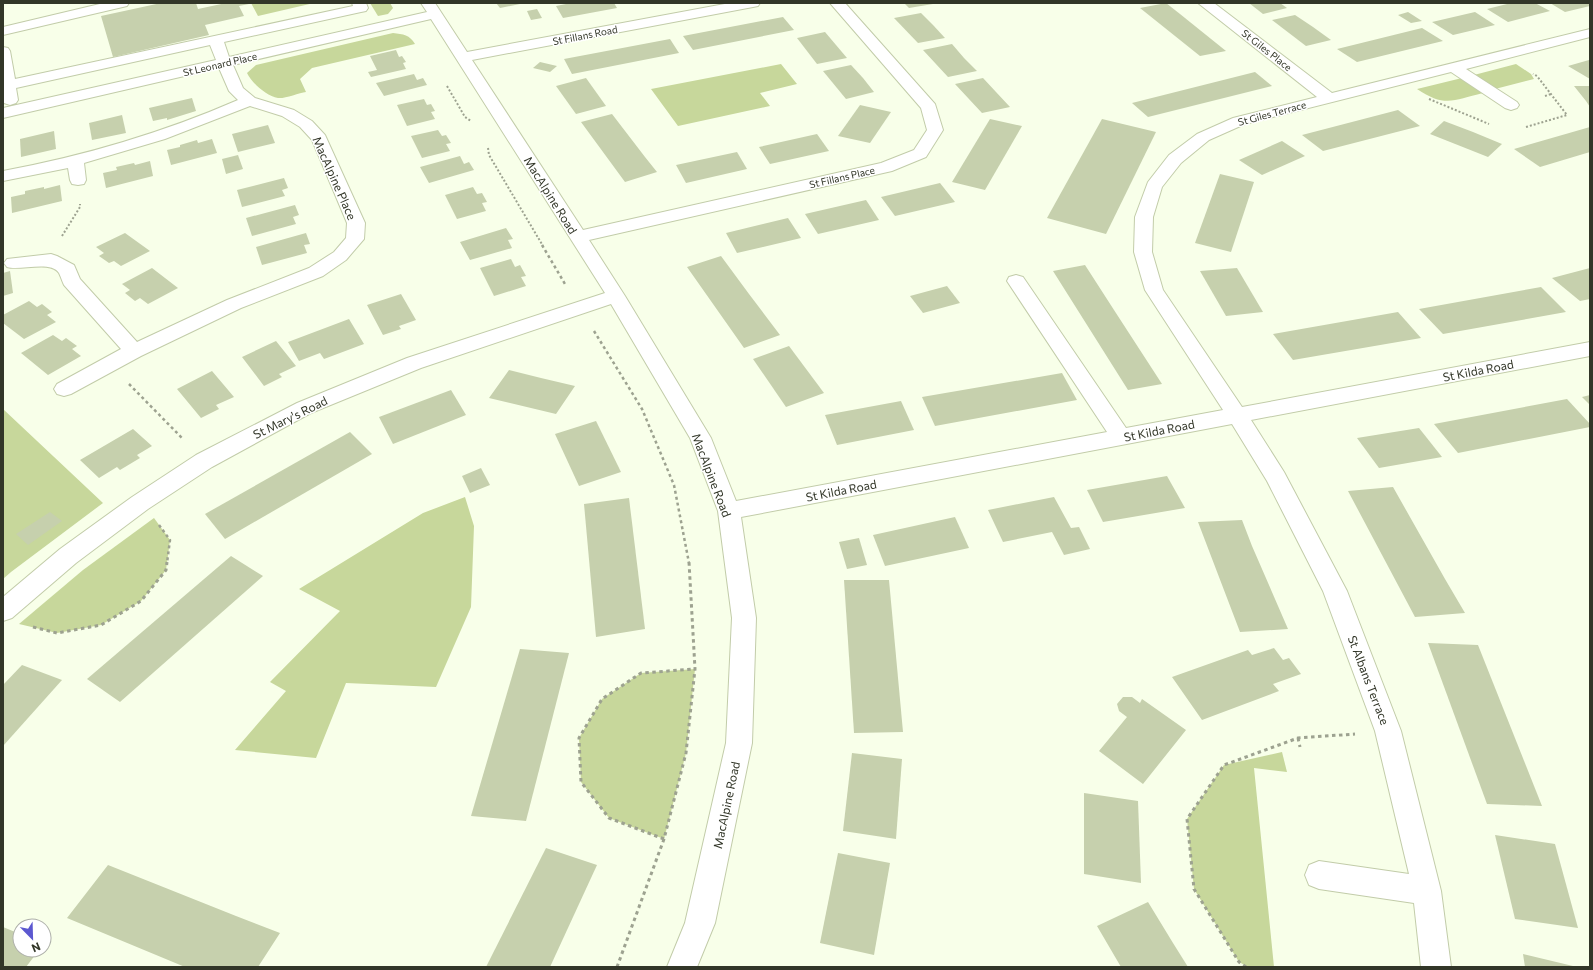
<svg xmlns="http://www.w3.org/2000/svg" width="1593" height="970" viewBox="0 0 1593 970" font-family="Commissioner,sans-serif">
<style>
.green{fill:#c7d79b}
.building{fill:#c6d0ad}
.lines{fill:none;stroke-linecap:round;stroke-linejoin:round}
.minor-casing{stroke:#c2cca9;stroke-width:2}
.path-far2{stroke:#9da290;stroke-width:2;stroke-dasharray:2 2;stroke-linecap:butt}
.path-far1{stroke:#9da290;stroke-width:2.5;stroke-dasharray:3 3;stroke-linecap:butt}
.path{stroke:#9da290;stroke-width:3;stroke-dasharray:3.5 3.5;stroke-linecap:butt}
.minor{fill:#fff;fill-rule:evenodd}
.labels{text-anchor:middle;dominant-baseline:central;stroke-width:3;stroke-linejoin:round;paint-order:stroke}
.far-street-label{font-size:10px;fill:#323628;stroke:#fff}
.street-label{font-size:12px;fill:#323628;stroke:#fff}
</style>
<rect width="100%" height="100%" fill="#f8ffe9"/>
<!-- green -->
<g class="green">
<path d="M251,3h63l-56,13z"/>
<path d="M370,3h20l3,5 -5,6 -10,2z"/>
<path d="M393,33c10,1 17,2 22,11l-103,24 -12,11 6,13c-7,1 -22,7 -28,6 -12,-2 -26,-15 -31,-25l9,-8z"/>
<path d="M781,64l16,20 -37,9 10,13 -92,20 -27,-37z"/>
<path d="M1516,64l15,10 3,5 -39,10 -21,-14z"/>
<path d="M1462,78l21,15c-29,7 -38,15 -66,-4z"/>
<path d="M3,409l100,94 -92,69 -8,7z"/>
<path d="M465,497l9,29 -3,81 -35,80 -90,-4 -30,75 -81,-8 51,-59 -16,-9 70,-71 -41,-22 124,-76z"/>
<path d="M154,518l16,22 -4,30 -25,31 -40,24 -44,8 -38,-9 64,-54z"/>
<path d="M695,669l-9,84 -22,86 -55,-21 -28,-36 -2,-44 23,-39 39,-26z"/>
<path d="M1282,752l5,20 -33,-4 20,199h-26l-9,-5 -45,-73 -7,-70 37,-54z"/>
</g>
<!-- building -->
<g class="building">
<path d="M161,3h35l2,6 28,-6 23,1 -10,2 5,10 -39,9 4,10 -96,22 -12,-41z"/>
<path d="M496,3h24v1l-20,4z"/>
<path d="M571,3h43l3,5 -54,10 -7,-12z"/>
<path d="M904,3h29v1l-24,4z"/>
<path d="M1166,3l14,11 46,37 -26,5 -60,-48z"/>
<path d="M1249,3h31l7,5 -24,6z"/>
<path d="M1511,3h24l15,8 -42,11 -21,-13z"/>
<path d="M1550,3h40v3l-25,6z"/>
<path d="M537,9l5,9 -11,2 -4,-9z"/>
<path d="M1408,12l14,9 -11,2 -13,-8z"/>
<path d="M1475,12l20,13 -42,10 -21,-13z"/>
<path d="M921,13l12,12 12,13 -27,5 -24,-25z"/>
<path d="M1295,15l18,12 18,13 -25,6 -34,-26z"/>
<path d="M783,17l11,13 -101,20 -10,-14z"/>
<path d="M1422,28l21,13 -86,21 -20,-13z"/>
<path d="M825,32l22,26 -30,6 -20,-26z"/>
<path d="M670,39l9,14 -107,21 -8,-15z"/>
<path d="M952,44l12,14 13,13 -29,6 -25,-27z"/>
<path d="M396,50l3,7 3,-1 4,6 -3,1 3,6 -35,8 -3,-5 9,-2 -7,-14z"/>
<path d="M1590,60v19l-22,-13 21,-6z"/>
<path d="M540,62l17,4 -7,6 -17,-4z"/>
<path d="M851,65l12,13 11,14 -28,7 -23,-28z"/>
<path d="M1255,72l17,14 -124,31 -16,-14z"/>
<path d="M414,74l3,6 6,-2 4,7 -43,11 -8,-13z"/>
<path d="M586,78l20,28 -30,8 -20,-28z"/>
<path d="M983,78l13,14 14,15 -28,6 -27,-29z"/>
<path d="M1574,86h16v21l-4,-6z"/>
<path d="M192,98l4,13 -29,9v-2l-14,3 -4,-13z"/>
<path d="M424,99l3,6 4,-1 4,7 -4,1 4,7 -28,7 -10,-21z"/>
<path d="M860,105l31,7 -21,31 -32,-7z"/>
<path d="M1398,110l22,16 -97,25 -21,-16z"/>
<path d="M612,114l33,43 12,15 -32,10 -44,-60z"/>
<path d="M122,115l4,18 -34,7 -3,-17z"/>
<path d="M990,119l32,7 -37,64 -33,-8z"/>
<path d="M1102,119l54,13 -50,102 -59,-16z"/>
<path d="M1444,121l29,11 29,12 -14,13 -58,-23z"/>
<path d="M268,125l7,18 -37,9 -6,-18z"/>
<path d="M1590,127v25l-50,15 -26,-18z"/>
<path d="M438,130l4,6 4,-1 5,8 -5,1 4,7 -28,7 -11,-22z"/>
<path d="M54,131l2,18 -35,8 -1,-18z"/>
<path d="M817,134l12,17 -59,13 -11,-17z"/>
<path d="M212,139l5,14 -46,12 -4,-15 13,-3v-2l17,-5 1,3z"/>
<path d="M1282,141l23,15 -43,19 -23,-15z"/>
<path d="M737,152l10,17 -61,14 -10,-18z"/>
<path d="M238,155l5,14 -17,5 -4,-15z"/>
<path d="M460,156l4,8 5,-2 5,8 -45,13 -9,-16z"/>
<path d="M150,161l3,15 -47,12 -3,-15 14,-3 -1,-3 18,-4 1,2z"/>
<path d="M1220,174l34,8 -23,70 -36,-9z"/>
<path d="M284,178l4,10 -6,2 3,6 -43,11 -5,-17z"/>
<path d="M940,183l15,19 -60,14 -14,-19z"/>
<path d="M60,185l2,16 -50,12 -1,-16 14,-3v-3l19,-4v2z"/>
<path d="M473,187l4,7 5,-1 5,9 -5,1 4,8 -29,8 -12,-24z"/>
<path d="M866,200l13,20 -61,14 -13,-20z"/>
<path d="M295,205l4,10 -6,2 3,7 -44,12 -6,-18z"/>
<path d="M788,218l13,20 -64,15 -11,-20z"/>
<path d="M506,228l7,11 -5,1 4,8 -42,12 -10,-18z"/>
<path d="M125,233l25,18 -29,15 -7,-5 -5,2 -10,-7 5,-3 -8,-6z"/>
<path d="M306,233l4,11 -6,1 3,8 -45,12 -6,-18z"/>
<path d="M721,256l28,38 31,41 -36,13 -57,-81z"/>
<path d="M511,259l4,8 5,-2 6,11 -5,1 5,9 -32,10 -14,-28z"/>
<path d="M1085,265l29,45 48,74 -34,6 -75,-119z"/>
<path d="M152,268l26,20 -30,16 -8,-6 -5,3 -10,-8 5,-3 -8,-6z"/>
<path d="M1237,268l26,44 -37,4 -26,-45z"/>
<path d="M1590,268v31l-10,2 -28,-23z"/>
<path d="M10,271l3,22 -10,3v-23z"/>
<path d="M947,286l13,17 -37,10 -13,-17z"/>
<path d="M1541,287l25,25 -123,22 -24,-25z"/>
<path d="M401,294l15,26 -17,6 2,3 -18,6 -16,-30z"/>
<path d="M29,301l8,6 5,-3 10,8 -5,3 9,7 -32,17 -21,-16v-8z"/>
<path d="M1398,312l23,26 -128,22 -20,-26z"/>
<path d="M349,319l15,25 -40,15 -4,-6 -21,8 -11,-19z"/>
<path d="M53,335l9,6 4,-3 11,8 -5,3 9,7 -33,19 -27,-22z"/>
<path d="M276,341l20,25 -17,8 3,3 -18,9 -22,-29z"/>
<path d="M789,346l35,47 -38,14 -33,-48z"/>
<path d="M509,370l32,8 34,8 -19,28 -67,-16z"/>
<path d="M212,371l22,26 -18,8 3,4 -18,9 -24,-29z"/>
<path d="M1062,373l15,27 -142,26 -13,-29z"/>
<path d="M451,390l15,25 -73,29 -14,-27z"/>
<path d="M1590,395v10l-8,-8z"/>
<path d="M1567,399l23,25v3l-132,26 -24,-29z"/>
<path d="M901,401l13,29 -77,15 -12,-30z"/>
<path d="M596,421l25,51 -42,14 -24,-52z"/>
<path d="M1419,428l23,29 -63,11 -22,-30z"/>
<path d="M133,429l19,17 -15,9 3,3 -20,12 -3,-3 -18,11 -19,-18z"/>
<path d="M350,432l22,22 -147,85 -20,-25z"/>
<path d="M481,468l9,17 -20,8 -8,-17z"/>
<path d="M1167,476l18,32 -82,14 -16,-32z"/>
<path d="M1393,487l52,92 20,34 -50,4 -67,-126z"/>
<path d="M1054,497l17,31 8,-1 11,22 -26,6 -12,-23 -49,10 -15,-32z"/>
<path d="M629,498l16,131 -49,8 -12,-133z"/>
<path d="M50,512l12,9 -34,24 -12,-11z"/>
<path d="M955,517l14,31 -84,18 -12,-31z"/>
<path d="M1242,520l10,26 36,83 -48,3 -42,-110z"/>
<path d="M859,538l8,27 -20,4 -8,-27z"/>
<path d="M231,556l32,20 -143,126 -33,-23z"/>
<path d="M844,580h45l14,152 -49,1z"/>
<path d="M1428,643l50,2 64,161 -55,-2z"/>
<path d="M1274,648l9,12 6,-2 12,16 -28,10 6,7 -77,29 -30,-43 76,-27 4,5z"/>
<path d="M520,649l49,4 -43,168 -55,-5z"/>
<path d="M22,665l40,15 -59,66v-61z"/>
<path d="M1123,697h9l8,6 2,-4 44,31 -43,54 -44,-33 28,-34 -8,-6 -2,-7z"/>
<path d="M852,753l50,6 -6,80 -53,-8z"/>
<path d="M1084,793l54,8 3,82 -57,-9z"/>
<path d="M1495,835l60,9 23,84 -63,-9z"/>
<path d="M546,848l51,17 -47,102h-64z"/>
<path d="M838,853l52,10 -16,92 -54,-12z"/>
<path d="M108,865l128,51 44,17 -22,34h-73l-118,-49z"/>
<path d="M1148,902l25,41 15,24h-67l-24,-41z"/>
<path d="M3,927l17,7v16h19l-13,17h-23z"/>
<path d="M1523,954l50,12v1h-48z"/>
</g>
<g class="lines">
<defs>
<g id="minor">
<path d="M104,3h25l-2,3 -124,29v-8z"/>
<path d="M352,3h14l2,5 -2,3 -5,1 -137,30 5,15 198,-45 -6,-9h14l32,49 263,-49h30l-2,3 -5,1 -281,53 111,170 298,-67 33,-13 13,-20 -6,-22 -91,-105h15l90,101 8,26 -17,27 -34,14 -303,69 36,56 86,142 25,63 371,-69 -100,-151 2,-4 7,-2 7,2 103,151 97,-18 -78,-120 -11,-38 1,-35 13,-35 21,-27 28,-21 36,-16 84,-21 -119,-94h16l118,90 258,-64v8l-124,32 51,33 2,3 -2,3 -6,2 -6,-2 -54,-36 -206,52 -36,16 -28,23 -19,24 -9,30 -1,35 11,38 79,117 348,-65v14l-339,64 33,52 63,119 54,140 40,160 10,76h-30l-7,-64 -95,-14 -10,-4 -4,-10 4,-10 10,-4 90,13 -34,-143 -52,-140 -56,-110 -35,-57 -491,93 15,101 -4,125 -37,180 -18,44h-30l18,-44 41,-180 6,-125 -14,-107 -28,-73 -79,-134 -190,64 -110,45 -99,54 -64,42 -72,54 -64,55 -9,3v-24l57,-48 72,-52 64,-42 101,-52 110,-45 198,-65 -174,-274 -198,46 10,23 12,10 39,12 18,11 13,14 40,88 -1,16 -18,21 -23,16 -82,32 -100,48 -70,38 -7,2 -7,-2 -3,-5 3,-5 64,-35 -57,-64c-2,-4 -3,-8 -5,-12 -8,-13 -39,-2 -52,-6l-3,-4 3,-4 44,-5 6,2 17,9 6,14 57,63 90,-42 82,-32 25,-16 12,-14 1,-15 -35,-83 -12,-13 -18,-11 -32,-10 -85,33 -81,24 2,17 -2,4 -6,1 -6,-1 -2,-4 -2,-12 -65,13v-10c81,-15 159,-38 235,-71l-9,-9 -10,-23 -216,50v-10l213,-48 -6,-15 -194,43 2,12 -2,3 -6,2 -6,-2 -1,-2v-54l5,1 2,3 5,28 338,-73z"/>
</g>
</defs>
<!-- minor casing -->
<use href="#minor" class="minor-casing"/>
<!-- path-far2 -->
<g class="path-far2">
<path d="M447,86l18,31 6,4"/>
<path d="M1545,96l6,-2"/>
<path d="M1429,99l60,25"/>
<path d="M1526,127l41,-12 -30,-39 -4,-2"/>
<path d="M488,148l1,7 54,91"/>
<path d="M62,236l18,-29v-3"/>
</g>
<!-- path-far1 -->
<g class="path-far1">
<path d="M542,245l23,39"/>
<path d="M594,331l48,78 32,76 15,78"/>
<path d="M129,384l54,55"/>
<path d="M159,525l11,15 -3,23"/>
</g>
<!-- path -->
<g class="path">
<path d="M33,627l24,6 44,-8 40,-24 25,-31 1,-8"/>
<path d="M1298,738l2,9"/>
<path d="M664,839l-55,-21 -28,-36 -2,-44 23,-39 39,-26 54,-4"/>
<path d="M617,967l47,-128 22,-86 9,-84 -6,-107"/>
<path d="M1246,967l-7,-5 -45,-73 -7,-70 37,-54 74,-27 57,-4"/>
</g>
<!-- minor -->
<use href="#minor" class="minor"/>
</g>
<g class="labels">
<!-- far-street labels -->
<g class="far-street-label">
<text transform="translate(585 35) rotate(-11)">St Fillans Road</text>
<text transform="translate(1267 50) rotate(38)">St Giles Place</text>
<text transform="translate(220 64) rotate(-13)">St Leonard Place</text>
<text transform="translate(1272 113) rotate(-15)">St Giles Terrace</text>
<text transform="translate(842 177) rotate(-13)">St Fillans Place</text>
</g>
<!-- street labels -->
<g class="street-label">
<text transform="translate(335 178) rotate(66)">MacAlpine Place</text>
<text transform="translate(551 195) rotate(58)">MacAlpine Road</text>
<text transform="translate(1478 370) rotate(-11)">St Kilda Road</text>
<text transform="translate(290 417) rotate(-26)">St Mary's Road</text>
<text transform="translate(1159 430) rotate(-11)">St Kilda Road</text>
<text transform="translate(712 475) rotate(69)">MacAlpine Road</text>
<text transform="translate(841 490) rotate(-11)">St Kilda Road</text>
<text transform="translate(1369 680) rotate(69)">St Albans Terrace</text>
<text transform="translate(726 805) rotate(-78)">MacAlpine Road</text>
</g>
</g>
<!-- border -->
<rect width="1593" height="970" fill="none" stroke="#323628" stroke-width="8"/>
<!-- north arrow -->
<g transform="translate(32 938) rotate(157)"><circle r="19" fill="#ffffff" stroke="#adafa9"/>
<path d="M0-3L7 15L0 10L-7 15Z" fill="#5c58d0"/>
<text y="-6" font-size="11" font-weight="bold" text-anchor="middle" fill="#323628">N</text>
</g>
</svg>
